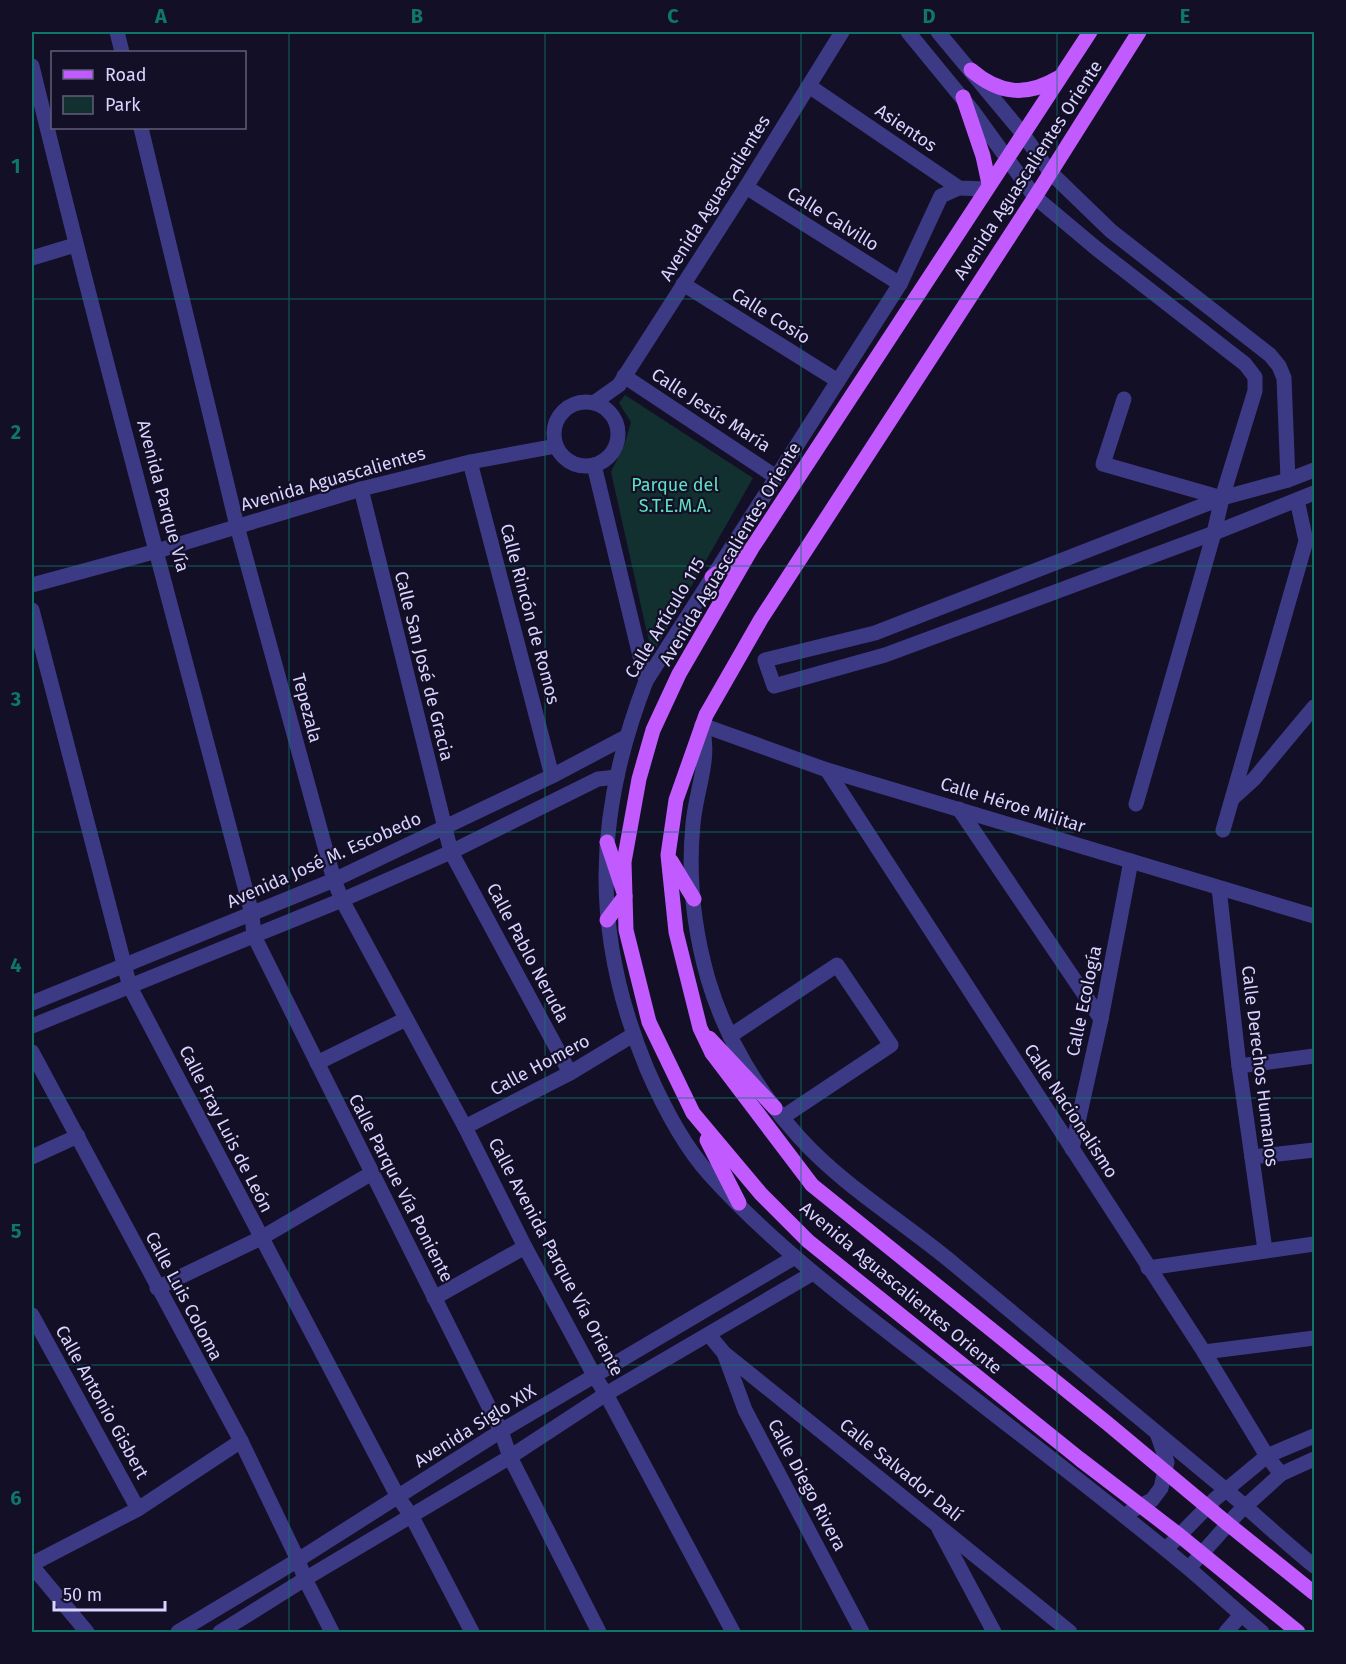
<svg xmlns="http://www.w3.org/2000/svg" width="1346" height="1664" viewBox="0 0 1346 1664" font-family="'Fira Sans',sans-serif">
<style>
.green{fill:#12302f}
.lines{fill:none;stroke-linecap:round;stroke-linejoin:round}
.minor{stroke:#3d3a85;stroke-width:15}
.major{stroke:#c25bff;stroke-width:15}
.major-bridge{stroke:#c25bff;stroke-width:15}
.grid{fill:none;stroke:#0f766e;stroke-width:1.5;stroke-opacity:0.55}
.labels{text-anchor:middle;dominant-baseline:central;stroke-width:4.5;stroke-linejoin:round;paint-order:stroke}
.street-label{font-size:18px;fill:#d9d4ff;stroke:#130f26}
.park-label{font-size:18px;fill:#5fe0c0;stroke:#130f26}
.neatline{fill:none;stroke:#0f766e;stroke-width:2}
.grid-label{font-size:20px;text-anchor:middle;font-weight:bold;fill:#0f766e}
</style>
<rect width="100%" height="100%" fill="#130f26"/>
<!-- green -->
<path class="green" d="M625,395l128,83 -101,177 -41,-183 14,-29 6,-21 -12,-19z"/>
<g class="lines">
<!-- minor -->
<g class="minor">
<path d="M117,32l5,20"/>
<path d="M908,32l64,78 63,87 62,52 148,115 10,13v14l-33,107 -8,35 -78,271"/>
<path d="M938,32l85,102 27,38 61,59 159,124 9,11 5,12 4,102"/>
<path d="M32,66c69,284 146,566 220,848l2,22 247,495 9,26 89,175"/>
<path d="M809,86l150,102 27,1"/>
<path d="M141,128l96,398 97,354 8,20 123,227 60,120 70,130 11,17 127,238"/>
<path d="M746,187l154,97"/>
<path d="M959,188l-18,8 -41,88 -254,397c-52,134 -55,254 1,388 16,37 36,76 63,106 74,82 170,150 257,218 73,57 148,114 220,174 25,21 49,44 75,65"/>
<path d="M32,258l43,-13"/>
<path d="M683,284l155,97"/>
<path d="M624,376l152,101"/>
<path d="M1124,399l-21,65 119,34"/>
<circle cx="586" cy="434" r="32"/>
<path d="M595,402l24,-17 127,-198 96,-155"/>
<path d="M470,462l82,314"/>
<path d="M594,465l52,216"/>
<path d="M1314,470l-26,10 -66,18 -347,135 -110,27 9,26 111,-31 329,-122 100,-40"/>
<path d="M361,489l90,363 119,221"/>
<path d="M32,585l125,-34 204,-62 109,-27 86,-16"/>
<path d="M32,610l98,377 268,510 14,20 60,115"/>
<path d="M702,725c9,36 -6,64 -9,99 -5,51 1,106 15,155 17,58 50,113 91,158 45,50 105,85 156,128 90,75 180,150 271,225 30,25 58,52 88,76"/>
<path d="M702,725l125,45 487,146"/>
<path d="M827,770l377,582 63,104 14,18"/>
<path d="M1233,798l21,-19 60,-72"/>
<path d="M959,809l142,210"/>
<path d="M1223,830l83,-289 -9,-41"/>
<path d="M1219,888l20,178 26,184"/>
<path d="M32,1003l302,-123 218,-104 74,-39"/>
<path d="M32,1026l310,-126 109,-48 147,-73 19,-2"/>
<path d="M730,1036l107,-71 54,80 -108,72"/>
<path d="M32,1052l209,389 57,119 7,19 27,53"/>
<path d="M317,1063l89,-44"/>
<path d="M1239,1066l75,-10"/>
<path d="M465,1127l105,-54 63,-38"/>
<path d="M1072,1149l29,-130 30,-158"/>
<path d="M32,1157l46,-21"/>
<path d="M1252,1157l62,-7"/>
<path d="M1148,1268l166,-24"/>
<path d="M157,1288l104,-50 111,-65"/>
<path d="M434,1298l91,-51"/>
<path d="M32,1315l106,194"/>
<path d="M709,1335l15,18 346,279"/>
<path d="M1204,1352l110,-14"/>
<path d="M724,1353l21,57 117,222"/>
<path d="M1131,1511l21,-11 9,-12 6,-26 -10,-29"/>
<path d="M939,1529l55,103"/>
<path d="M1170,1545l45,-46 52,-43 47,-20"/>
<path d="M32,1564l106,-55 103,-68"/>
<path d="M32,1566l55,66"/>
<path d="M1189,1568l48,-54 44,-40 33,-15"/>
<path d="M178,1632l120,-72 203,-129 294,-174"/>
<path d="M220,1632l85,-53 205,-122 96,-63 207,-121"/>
<path d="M1226,1632l15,-17"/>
</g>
<!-- major -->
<g class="major">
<path d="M971,70c28,24 55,27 87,8"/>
<path d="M963,97l20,59 6,28"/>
<path d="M712,577l35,-26"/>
<path d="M607,842l18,54 -18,24"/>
<path d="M671,861l23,38"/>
<path d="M709,1038l66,70"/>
<path d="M712,1053l-12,-25 -24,-96 -8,-77 8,-55 30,-85 55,-96 274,-422 104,-165"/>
<path d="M707,1140l32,63"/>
<path d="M1081,1460l-273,-219 -47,-47 -68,-81 -44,-91 -23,-92 -2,-68 15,-83 14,-49 26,-56 73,-126 338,-516"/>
<path d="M1228,1524l86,69"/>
</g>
<!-- major-bridge -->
<g class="major-bridge">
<path d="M712,1053l100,132 295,238 121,101"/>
<path d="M1081,1460l98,75 119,97"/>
</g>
</g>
<!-- grid -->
<path class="grid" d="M289,32v1600M545,32v1600M801,32v1600M1057,32v1600M32,299h1282M32,566h1282M32,832h1282M32,1098h1282M32,1365h1282"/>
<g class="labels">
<!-- street labels -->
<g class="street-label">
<text transform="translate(906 128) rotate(34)">Asientos</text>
<text transform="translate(1028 170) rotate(-57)">Avenida Aguascalientes Oriente</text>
<text transform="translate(715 198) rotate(-58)">Avenida Aguascalientes</text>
<text transform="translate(833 219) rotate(32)">Calle Calvillo</text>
<text transform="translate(771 316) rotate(32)">Calle Cosío</text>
<text transform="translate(711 410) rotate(33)">Calle Jesús María</text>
<text transform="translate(333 479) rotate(-16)">Avenida Aguascalientes</text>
<text transform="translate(163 496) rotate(75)">Avenida Parque Vía</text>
<text transform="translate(730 554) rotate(-59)">Avenida Aguascalientes Oriente</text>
<text transform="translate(530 614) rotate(75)">Calle Rincón de Romos</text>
<text transform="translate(665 618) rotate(-59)">Calle Artículo 115</text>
<text transform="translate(424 666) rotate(76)">Calle San José de Gracia</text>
<text transform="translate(307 708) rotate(75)">Tepezala</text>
<text transform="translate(1013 805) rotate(17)">Calle Héroe Militar</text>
<text transform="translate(324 860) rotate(-24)">Avenida José M. Escobedo</text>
<text transform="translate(528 953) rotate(62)">Calle Pablo Neruda</text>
<text transform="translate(1084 1001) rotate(-78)">Calle Ecología</text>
<text transform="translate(540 1065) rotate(-28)">Calle Homero</text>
<text transform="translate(1260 1066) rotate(83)">Calle Derechos Humanos</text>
<text transform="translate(1071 1111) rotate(57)">Calle Nacionalismo</text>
<text transform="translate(226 1129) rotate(63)">Calle Fray Luis de León</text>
<text transform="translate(401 1188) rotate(63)">Calle Parque Vía Poniente</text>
<text transform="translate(556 1257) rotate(62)">Calle Avenida Parque Vía Oriente</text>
<text transform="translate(901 1288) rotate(40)">Avenida Aguascalientes Oriente</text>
<text transform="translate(184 1296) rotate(62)">Calle Luis Coloma</text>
<text transform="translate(102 1402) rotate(61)">Calle Antonio Gisbert</text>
<text transform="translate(475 1426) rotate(-32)">Avenida Siglo XIX</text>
<text transform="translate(901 1470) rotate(39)">Calle Salvador Dalí</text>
<text transform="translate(807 1485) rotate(62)">Calle Diego Rivera</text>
</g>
<!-- park labels -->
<g class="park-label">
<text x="675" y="485">Parque del<tspan x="675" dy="21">S.T.E.M.A.</tspan></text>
</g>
</g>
<!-- border -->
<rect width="1346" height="1664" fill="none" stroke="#130f26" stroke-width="66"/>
<!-- legend -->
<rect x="51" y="51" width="195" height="78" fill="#130f26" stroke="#625e7d" stroke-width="1.5"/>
<rect x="63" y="70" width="30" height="9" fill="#c25bff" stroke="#625e7d" stroke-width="1.5"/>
<text x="105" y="81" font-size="18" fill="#d9d4ff">Road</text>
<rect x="63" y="96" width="30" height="18" fill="#12302f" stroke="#625e7d" stroke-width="1.5"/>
<text x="105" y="111" font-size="18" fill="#d9d4ff">Park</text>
<!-- scale -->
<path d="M54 1601v9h111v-9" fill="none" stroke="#d9d4ff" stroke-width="3"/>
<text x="63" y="1601" font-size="18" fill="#d9d4ff" stroke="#130f26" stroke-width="4.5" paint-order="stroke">50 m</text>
<rect x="33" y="33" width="1280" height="1598" class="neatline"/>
<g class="grid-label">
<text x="161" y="23">A</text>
<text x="417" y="23">B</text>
<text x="673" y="23">C</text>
<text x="929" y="23">D</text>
<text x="1185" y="23">E</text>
<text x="16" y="173">1</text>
<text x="16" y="439">2</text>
<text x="16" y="706">3</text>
<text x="16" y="972">4</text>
<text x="16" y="1238">5</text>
<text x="16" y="1505">6</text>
</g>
</svg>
